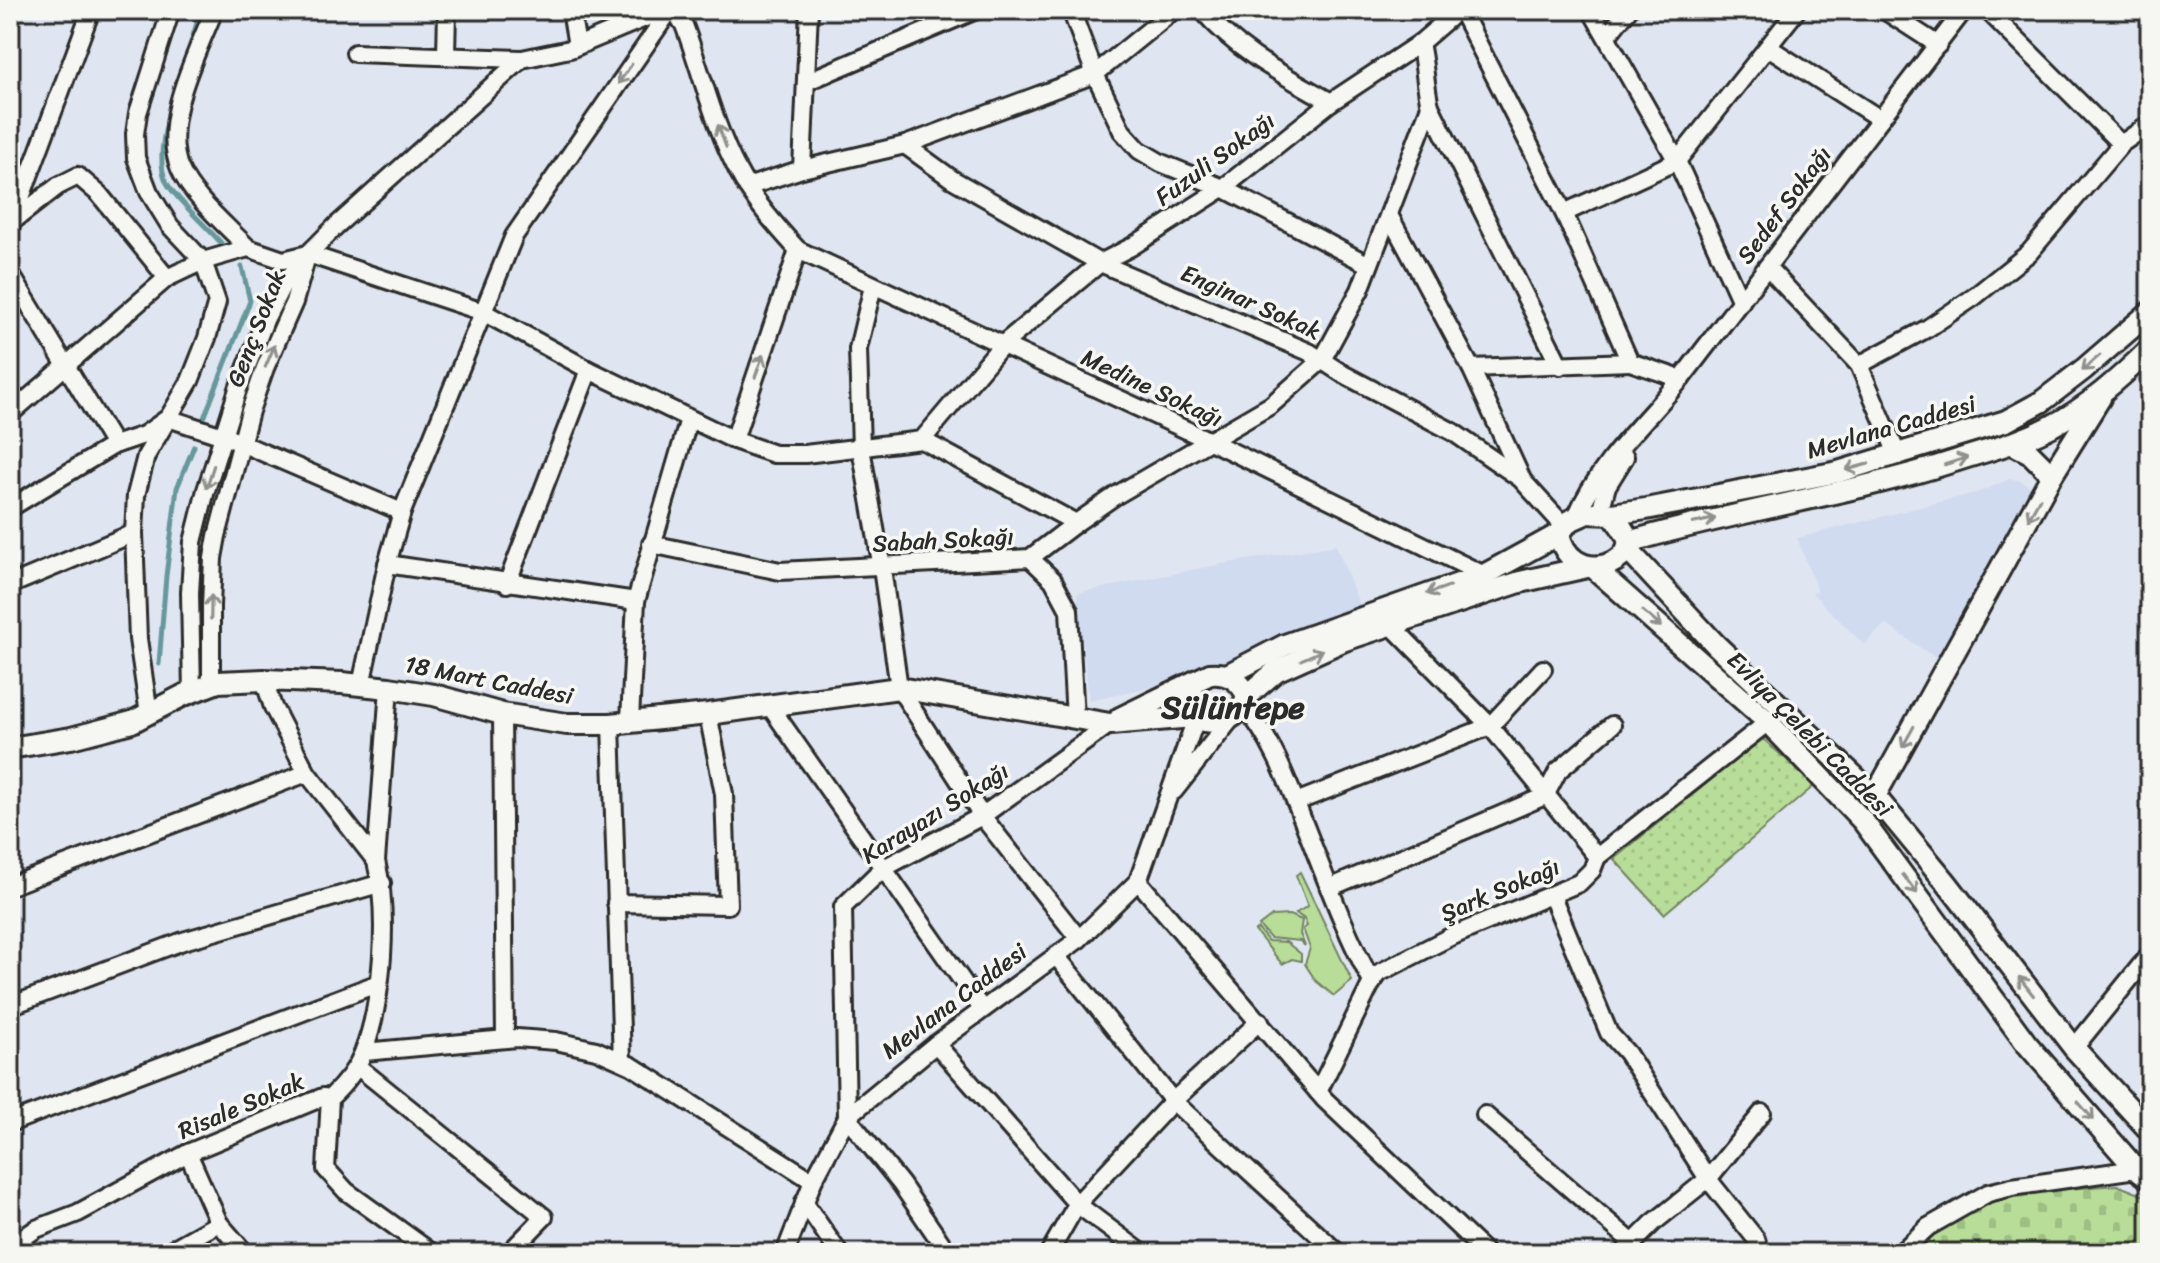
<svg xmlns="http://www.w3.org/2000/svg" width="2160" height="1263" viewBox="0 0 2160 1263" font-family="Sriracha,sans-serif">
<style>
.built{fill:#d1dbf0}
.grass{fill:#b8dd98;stroke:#728462;stroke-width:2}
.cemetery{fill:url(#cemetery-stones);stroke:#728462;stroke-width:2}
.park{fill:url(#park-dots);stroke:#728462;stroke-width:2}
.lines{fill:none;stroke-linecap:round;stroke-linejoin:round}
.stream{stroke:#66989b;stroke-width:5}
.minor-casing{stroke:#2b2b2b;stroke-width:22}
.tertiary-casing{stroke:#2b2b2b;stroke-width:26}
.minor{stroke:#f6f6f2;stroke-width:16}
.tertiary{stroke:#f6f6f2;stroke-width:20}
.oneway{stroke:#90908e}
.labels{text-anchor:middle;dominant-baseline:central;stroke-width:7;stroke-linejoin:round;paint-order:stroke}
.street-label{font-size:24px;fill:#2b2b2b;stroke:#f6f6f2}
.district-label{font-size:32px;font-weight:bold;fill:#2b2b2b;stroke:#f6f6f2}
</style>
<defs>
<pattern id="cemetery-stones" width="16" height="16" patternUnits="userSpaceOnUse" patternTransform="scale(2)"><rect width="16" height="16" fill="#b8dd98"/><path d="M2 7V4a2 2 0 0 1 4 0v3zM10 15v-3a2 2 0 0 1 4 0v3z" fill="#9ebe83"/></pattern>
<pattern id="park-dots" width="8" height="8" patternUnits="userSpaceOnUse" patternTransform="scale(2)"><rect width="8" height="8" fill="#b8dd98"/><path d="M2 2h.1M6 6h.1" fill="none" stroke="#9ebe83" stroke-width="1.8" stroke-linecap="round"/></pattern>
</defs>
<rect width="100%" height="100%" fill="#e0e6f1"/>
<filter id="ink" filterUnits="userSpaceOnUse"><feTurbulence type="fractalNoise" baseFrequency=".0125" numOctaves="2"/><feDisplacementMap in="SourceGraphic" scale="16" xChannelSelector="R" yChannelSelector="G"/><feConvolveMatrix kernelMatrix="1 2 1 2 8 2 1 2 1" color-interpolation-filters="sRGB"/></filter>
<g filter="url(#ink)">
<!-- built -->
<g class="built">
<path d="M2010,479l10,1 12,8 6,8 -89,171 -64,-43 -21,21 -52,-52 5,-2 -20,-53 182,-46z"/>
<path d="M1336,545l26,66 -142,62 -131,27 -12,-107 144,-29z"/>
</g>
<!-- grass -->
<g class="grass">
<path d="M1300,872l52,109 -18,15 -18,-15 -11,-17 5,-16 -7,-19 4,-3 -3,-7 -8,-6 12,-7 -12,-31z"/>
<path d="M1289,915l13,5 -2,14 5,12 -5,-5 -30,-3 -11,-12 13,-10z"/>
<path d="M1258,929l10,12 18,1 15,12v7l-9,-2 -10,5 -27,-33z"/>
</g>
<!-- cemetery -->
<path class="cemetery" d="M2117,1185l33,13v55h-237c21,-19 43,-38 70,-48 42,-16 91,-16 134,-20z"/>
<!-- park -->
<path class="park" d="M1762,738l53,47 -151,129 -50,-55z"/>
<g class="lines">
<!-- stream -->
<g class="stream">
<path d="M188,52l13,-42"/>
<path d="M169,115c-5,18 -12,50 -2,68 8,15 41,45 54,60"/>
<path d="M204,418l46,-117 -8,-34"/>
<path d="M159,664l7,-88 11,-88 17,-42"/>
</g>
<defs>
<g id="minor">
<path d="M214,10c-17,44 -54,112 -34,159 12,28 47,57 68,79"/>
<path d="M571,10l6,36"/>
<path d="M674,10l10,15c18,48 30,101 54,146 15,29 38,55 60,79l-64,190"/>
<path d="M1071,10l24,64 27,57 17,19 22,13 62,25 146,77"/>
<path d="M1202,10c38,44 80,64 129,92"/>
<path d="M1461,10l103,203 66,149 51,17"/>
<path d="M1591,10l86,151 64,141"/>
<path d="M1884,10l54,35"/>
<path d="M1987,10l134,134"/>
<path d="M1608,35l20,-25"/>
<path d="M1420,43c5,21 5,42 10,63l130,260"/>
<path d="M1768,47l112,72"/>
<path d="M355,53l167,6"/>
<path d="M446,55l1,-45"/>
<path d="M808,81l168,-71"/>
<path d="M905,145l47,34 148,84 209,89 34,22 110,58 68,47 42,46"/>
<path d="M802,169l7,-159"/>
<path d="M747,187l55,-18 103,-24 190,-71 79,-64"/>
<path d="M1564,213l113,-52 120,-151"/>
<path d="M1389,215l82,153 50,109"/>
<path d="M13,221l45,-35 20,-10 21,18 68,84"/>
<path d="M10,227l80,-214"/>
<path d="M798,250l410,190 276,135"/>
<path d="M308,254l175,58 106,58 145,70 40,14h31l117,-14 80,-95 98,-82 31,-16 92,-59 108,-86 89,-59 29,-25 4,-8"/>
<path d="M1767,267l92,98 39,91"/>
<path d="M10,273l104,172"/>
<path d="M873,286l-15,63 3,99 21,120 17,120 83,128 97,123"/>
<path d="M1859,365l69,-37 46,-31 55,-44 92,-109 29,-20"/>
<path d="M1471,368l159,-6"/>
<path d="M10,414l157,-136 36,-17 45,-13 35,12 25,-6"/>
<path d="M922,440l154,83"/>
<path d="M10,508l104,-63 30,-10 24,-17 61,20 173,74"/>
<path d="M1600,512l7,-26 18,-29"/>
<path d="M1576,517c23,-54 67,-93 105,-138l283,-369"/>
<path d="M651,544l129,27 250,-13 46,-35 39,-27 156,-91 51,-45 38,-70 70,-184"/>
<path d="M1030,558l23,22 16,30 6,109"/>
<path d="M387,564l249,37"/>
<path d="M507,584l82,-214"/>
<path d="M10,585l124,-52"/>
<path d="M1392,626l98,100 107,131"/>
<path d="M264,680l9,27 34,66"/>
<path d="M211,685v-79l2,-48 4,-22 33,-125 15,-43 29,-66 11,-39"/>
<path d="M361,685l26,-121 15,-52 112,-276 156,-226"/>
<path d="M192,692l-2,-99 3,-51 13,-52 32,-101 27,-69 17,-34 26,-32 28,-28 186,-167 48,-10 94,-39"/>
<path d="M769,705l213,304"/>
<path d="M1244,706c30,35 46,82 63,125 20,51 39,103 65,151"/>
<path d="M149,714l-11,-75 -4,-106 2,-38 10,-39 44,-75 17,-43 10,-36 -14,-41 -33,-35 -21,-34 -13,-34 -1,-24 3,-21 33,-103"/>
<path d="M502,714l3,325"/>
<path d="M630,720l6,-119 53,-182"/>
<path d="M611,724l11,337"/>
<path d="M1174,791l57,-72"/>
<path d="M1296,802l194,-76 53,-57"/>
<path d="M1138,881l187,219 161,153"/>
<path d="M10,886l297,-113 69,88"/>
<path d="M1329,888l216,-92 13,-25 54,-46"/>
<path d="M1552,896l57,137 18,20 81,126 48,60 4,14"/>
<path d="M616,903l112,2 -4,-111 -16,-80"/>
<path d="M1057,957l116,144 165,152"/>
<path d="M10,1006l173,-65 199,-58"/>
<path d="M936,1044l141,160 65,49"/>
<path d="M2074,1048l76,-94"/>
<path d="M364,1052l153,-14 39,3 40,9 36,16 181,115"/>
<path d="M357,1066l187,151 -35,36"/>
<path d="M1318,1092l52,-106 9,-13 71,-36 129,-54 13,-13 5,-13 171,-135"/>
<path d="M330,1098l-4,71 20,22 86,62"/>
<path d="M1485,1115l148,128"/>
<path d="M10,1123l369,-140"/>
<path d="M188,1153l31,70 26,30"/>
<path d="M804,1202l35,51"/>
<path d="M10,1247l26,-18 42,-16 110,-60 135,-56 7,1c14,-13 26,-27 33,-45 20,-51 26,-139 13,-192l13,-173"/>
<path d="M165,1253l54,-30"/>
<path d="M785,1253l28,-72 34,-64 89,-73 143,-105 59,-58 58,-162"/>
<path d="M948,1253l-47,-69 -54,-67 -4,-210 39,-38 100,-53 128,-92"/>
<path d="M1049,1253l28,-49 96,-103 87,-80"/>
<path d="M1623,1253l30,-30 55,-44 54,-66"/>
<path d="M1900,1253l28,-26 60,-34 24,-6 124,-18"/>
</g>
<g id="tertiary">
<path d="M2011,443l19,10 22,22"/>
<path d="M1612,514c5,8 14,17 16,26 4,26 -57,46 -69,-6l10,-13 18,-8 25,1 34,-5 192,-37 168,-51 35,-19 43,-33 66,-57"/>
<path d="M1629,542c108,-32 221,-47 329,-82 31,-10 63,-18 92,-33 38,-20 69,-48 100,-78"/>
<path d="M1627,549l89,96 159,151 71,86 128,166 76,83"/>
<path d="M1594,568l174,154 95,99 163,222 110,126 14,10"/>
<path d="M1227,675l58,-30 199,-70 75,-41"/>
<path d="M1247,696l29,-25 69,-31 175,-58 67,-15"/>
<path d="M1120,718l90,-44c18,-2 30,6 37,22 -7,24 -29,30 -51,23 -9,-11 -6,-25 -1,-37"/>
<path d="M10,748l61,-10 61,-16 52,-27 34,-13 46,-2 78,3 47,5 45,7 68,19 65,10h44l97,-10 191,-26 211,36 83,-7"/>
<path d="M1875,796l177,-321 48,-77"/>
</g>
</defs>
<!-- minor casing -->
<use href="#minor" class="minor-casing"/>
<!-- tertiary casing -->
<use href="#tertiary" class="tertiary-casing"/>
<!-- minor -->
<use href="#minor" class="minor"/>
<!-- tertiary -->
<use href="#tertiary" class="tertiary"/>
</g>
<!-- one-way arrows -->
<defs><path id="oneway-shaft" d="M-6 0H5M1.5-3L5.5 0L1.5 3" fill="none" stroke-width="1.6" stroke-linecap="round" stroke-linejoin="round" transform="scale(2)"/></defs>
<g class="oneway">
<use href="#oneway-shaft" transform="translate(625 74) rotate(125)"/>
<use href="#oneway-shaft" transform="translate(722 136) rotate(-110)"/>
<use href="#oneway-shaft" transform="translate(270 356) rotate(-67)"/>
<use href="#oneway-shaft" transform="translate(2091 363) rotate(139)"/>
<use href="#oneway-shaft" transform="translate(759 366) rotate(-71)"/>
<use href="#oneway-shaft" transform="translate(1956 461) rotate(-18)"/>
<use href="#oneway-shaft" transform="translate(1857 467) rotate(165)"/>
<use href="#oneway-shaft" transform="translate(210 477) rotate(108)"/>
<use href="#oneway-shaft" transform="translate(2034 509) rotate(119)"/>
<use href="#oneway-shaft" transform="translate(1704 521) rotate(-12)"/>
<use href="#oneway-shaft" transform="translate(1438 590) rotate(161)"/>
<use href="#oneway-shaft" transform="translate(211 607) rotate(-89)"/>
<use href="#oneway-shaft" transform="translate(1652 619) rotate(41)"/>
<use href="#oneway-shaft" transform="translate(1312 655) rotate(-24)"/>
<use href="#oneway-shaft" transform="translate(1908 737) rotate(119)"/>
<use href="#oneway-shaft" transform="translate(1910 884) rotate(53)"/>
<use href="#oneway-shaft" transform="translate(2026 986) rotate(-128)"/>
<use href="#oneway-shaft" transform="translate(2086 1111) rotate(49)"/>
</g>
</g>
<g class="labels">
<!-- street labels -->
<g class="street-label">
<text transform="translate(1215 159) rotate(-36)">Fuzuli Sokağı</text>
<text transform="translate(1784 205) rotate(-53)">Sedef Sokağı</text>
<text transform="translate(1251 302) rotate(24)">Enginar Sokak</text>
<text transform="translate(256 328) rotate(-69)">Genç Sokak</text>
<text transform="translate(1152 388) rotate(25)">Medine Sokağı</text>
<text transform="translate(1891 427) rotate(-16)">Mevlana Caddesi</text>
<text transform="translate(943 540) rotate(-3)">Sabah Sokağı</text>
<text transform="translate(489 680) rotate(11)">18 Mart Caddesi</text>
<text transform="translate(1810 734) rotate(45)">Evliya Çelebi Caddesi</text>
<text transform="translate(935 813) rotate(-32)">Karayazı Sokağı</text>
<text transform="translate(1500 890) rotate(-23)">Şark Sokağı</text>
<text transform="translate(954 1001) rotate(-37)">Mevlana Caddesi</text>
<text transform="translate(241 1106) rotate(-23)">Risale Sokak</text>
</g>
<!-- district labels -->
<g class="district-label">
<text x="1233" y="707">Sülüntepe</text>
</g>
</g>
<!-- margin -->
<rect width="2160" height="1263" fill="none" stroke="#f6f6f2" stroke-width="40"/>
<rect x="20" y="20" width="2120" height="1223" fill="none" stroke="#2b2b2b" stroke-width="3" filter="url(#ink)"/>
</svg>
